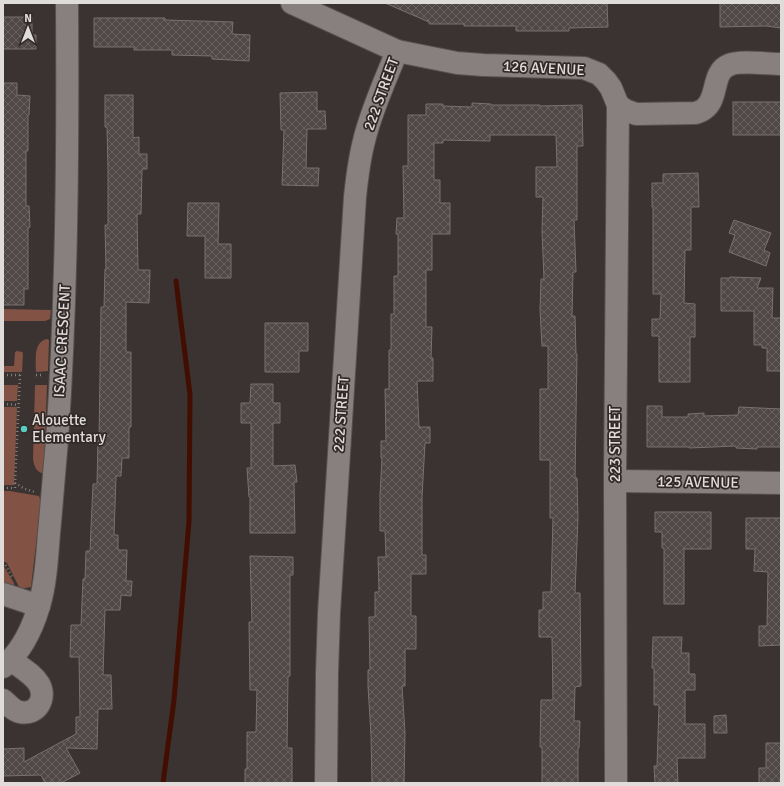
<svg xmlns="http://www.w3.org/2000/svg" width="784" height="786" viewBox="0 0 784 786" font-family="Signika,sans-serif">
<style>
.green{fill:#825244}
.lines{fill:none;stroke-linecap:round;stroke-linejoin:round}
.stream{stroke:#430e02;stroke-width:5}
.building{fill:url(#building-cross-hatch);stroke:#79716f}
.minor-casing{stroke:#56514f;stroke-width:24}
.path{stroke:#847e7c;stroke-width:2.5;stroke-dasharray:1 3;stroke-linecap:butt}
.minor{stroke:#88807e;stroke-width:22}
.poi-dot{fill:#57cec1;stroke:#302927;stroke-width:1.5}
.labels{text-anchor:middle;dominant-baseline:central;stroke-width:3.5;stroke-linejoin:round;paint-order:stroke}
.street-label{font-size:15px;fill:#e0dcda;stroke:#302927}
.poi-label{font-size:15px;fill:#e0dcda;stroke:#302927;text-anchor:start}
</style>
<defs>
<pattern id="building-cross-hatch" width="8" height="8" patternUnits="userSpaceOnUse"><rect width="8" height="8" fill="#4f4846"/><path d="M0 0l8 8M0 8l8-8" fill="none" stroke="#686260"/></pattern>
</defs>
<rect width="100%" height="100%" fill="#3a3331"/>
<!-- green -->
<g class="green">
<path d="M3,309l48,1 -1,9 -5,2h-42z"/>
<path d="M47,339l2,1 -1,31 -12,1c0,-12 -3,-30 11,-33z"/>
<path d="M17,351l5,1 1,1 -1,19h-19v-6h11l1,-14z"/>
<path d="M3,385h15l-1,16h-14z"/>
<path d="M35,385h12l-3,89c-8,-2 -10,-8 -11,-15z"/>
<path d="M3,407h14l-3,78h-11z"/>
<path d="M3,491h7l29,5 2,6 -10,85 -11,2 -13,-26 -4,-2z"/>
<path d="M3,565l11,18v4l-11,-3z"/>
</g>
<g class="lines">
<!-- stream -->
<path class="stream" d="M163,783l11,-83 15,-179 1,-126 -14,-114"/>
</g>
<!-- building -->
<g class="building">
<path d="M385,3h222l1,24 -39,1v3h-53v-5h-52v-2h-35v-2z"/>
<path d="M720,3h61v25l-15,-2 -46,1z"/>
<path d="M3,17h29v18h4v14h-33z"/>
<path d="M94,18h71v2l68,2 -1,12 18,1 -1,26 -37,-2v-3l-40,-1v-5h-38v-3h-40z"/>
<path d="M3,83h14v12l13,1 -1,19h-1v36h-2v55h3l1,21 -2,1v61h-4v16h-21z"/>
<path d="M317,92v19h8l1,18h-19l-1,39h13l-1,18 -36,-1 2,-55h-3l-1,-37z"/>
<path d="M105,95h28v43l6,-1v17h8v15h-5l-1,45h-4l1,56h12l-1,33 -23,-1v50h5v75h-2v31h-7l-1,18h-5l-2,59h4v15h9l-1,31h6l-1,15 -10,-1 -1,15h-15l-2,65h8l1,34h-14l-1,40 -31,-1 14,25 -19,10h-16l-4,-8 -38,1v-27l21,-1v14l52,-28v-17h4l-1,-60h-9l1,-32h10l2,-46h2l1,-28h4l3,-67h4l1,-43h1l2,-134h3l1,-38h1l-1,-44h3v-56l-1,-42h-2z"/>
<rect x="733" y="102" width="48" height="33"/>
<path d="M472,103l19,1v1h49v1l42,-1 1,41h-6v74h-3l2,52h-3l-1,44h3l1,38h1l-2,124h2l1,40 -3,75h5l1,93 -6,1 -1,34h6l-1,27h-1v35h-36v-36h-2l1,-47h12l-1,-63h-13v-27h4v-18h8l2,-74h-3v-58h-10v-71h8v-43h-6l-2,-36 1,-31h3l-2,-48 1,-34h-7v-30h21l-1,-32h-66v6l-47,-1v3h-9v37h6v23h10v31h-18v36h-6v57h6l-1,31h2v23h-16l2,46h11v16h-5l-3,54v58h4v19h-15v42h5v33h-11v37h-3l3,47 -1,50h-32l-1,-48 -3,-49v-16h2l-1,-53h6v-25h4l-1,-35h8l-1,-26h-5v-36l2,-37h-1v-17h5l-1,-52h4v-39h2v-36h3v-38h4v-42h-2l1,-16h7l-1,-52h5v-51h18v-11h17v2l29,1z"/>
<path d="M698,173l1,34h-8v43h-6l-1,53 11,1v33h-5v45h-31v-46h-7v-17h8l1,-25h-8v-87h-1v-24h11v-9z"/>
<path d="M188,203h31l-1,41h13v34h-26v-42h-18z"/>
<path d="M734,220l37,13 -7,17 6,3 -4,13 -37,-14 6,-17 -6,-2z"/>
<path d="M730,277l31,1 -4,10h16l-1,30h9v53h-14v-23h-5v-3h-8v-34h-33v-33h9z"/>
<path d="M265,323h43v28h-9v21h-34z"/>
<path d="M251,384h22v19h7v20h-7v43l22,-1 2,17h-3l1,51h-45v-36h-1l-2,-29h4v-45h-10v-20h9z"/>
<path d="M647,406h15v11h26v-3l16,-1v3l34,-1 1,-8 42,2v38h-24v2l-21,-1v-2l-47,2v-1h-42z"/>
<path d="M655,512h56v37h-27v55h-20v-56h-2v-16h-7z"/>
<path d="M746,518h35v127l-22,1v-20h8l1,-54 -14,-1 1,-22h-9z"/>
<path d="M250,556l43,1v18h-3v101h-2l-1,72h5v35h-47v-14h2v-37h9l1,-42h-7l-1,-68h3z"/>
<path d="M653,637h29l-1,16h8v21h6v16h-10v34h20v34h-28l1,25h-23l-1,-17h3l2,-61h-5v-37h-2z"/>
<path d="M726,715l1,18h-13v-17z"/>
<path d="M766,743h15v40h-22v-15h7z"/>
</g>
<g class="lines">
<defs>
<g id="minor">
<path d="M292,3l105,48 60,12 26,2 101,3 15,6 7,7 5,7 7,17 7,5 11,4 60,-1c2,-1 6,-2 8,-4 15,-10 7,-37 25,-44 11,-5 39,-1 52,-1"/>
<path d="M615,481l166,2"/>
<path d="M3,594l36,12"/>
<path d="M3,667c19,-16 29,-37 36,-61 7,-23 8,-49 10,-73 3,-31 5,-61 8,-92 10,-146 11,-292 10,-438"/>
<path d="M3,700c5,4 10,11 17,12 17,4 27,-14 19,-28 -6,-10 -19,-17 -28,-24"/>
<path d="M326,783l1,-110 2,-60 26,-416c2,-19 4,-37 9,-56 7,-30 21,-60 33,-90"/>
<path d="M616,783l-1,-302 3,-376"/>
</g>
</defs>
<!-- minor casing -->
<use href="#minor" class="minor-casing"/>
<!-- path -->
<g class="path">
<path d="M3,375h20"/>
<path d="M20,375l-5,108 10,6 10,3"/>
<path d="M36,375h7"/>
<path d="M3,404l16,1"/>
<path d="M3,488h12v-5"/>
<path d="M3,562l2,2 7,13"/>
</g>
<!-- minor -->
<use href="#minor" class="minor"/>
</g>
<!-- markers -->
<circle class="poi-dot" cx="24" cy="429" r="4"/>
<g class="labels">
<!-- street labels -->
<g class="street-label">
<text transform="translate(544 68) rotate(3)">126 AVENUE</text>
<text transform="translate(381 94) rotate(-70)">222 STREET</text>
<text transform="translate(62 341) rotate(-87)">ISAAC CRESCENT</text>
<text transform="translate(341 414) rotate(-86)">222 STREET</text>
<text transform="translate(615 444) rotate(-90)">223 STREET</text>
<text transform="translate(698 482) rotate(1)">125 AVENUE</text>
</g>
<!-- poi labels -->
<g class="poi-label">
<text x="32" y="420">Alouette<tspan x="32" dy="17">Elementary</tspan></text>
</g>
</g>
<!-- border -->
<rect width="784" height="786" fill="none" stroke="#e0dcda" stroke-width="8"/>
<!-- north arrow -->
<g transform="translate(28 28)" stroke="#302927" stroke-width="3" paint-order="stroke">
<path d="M0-3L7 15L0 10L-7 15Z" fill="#e0dcda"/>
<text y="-6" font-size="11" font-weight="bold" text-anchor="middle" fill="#e0dcda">N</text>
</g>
</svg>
